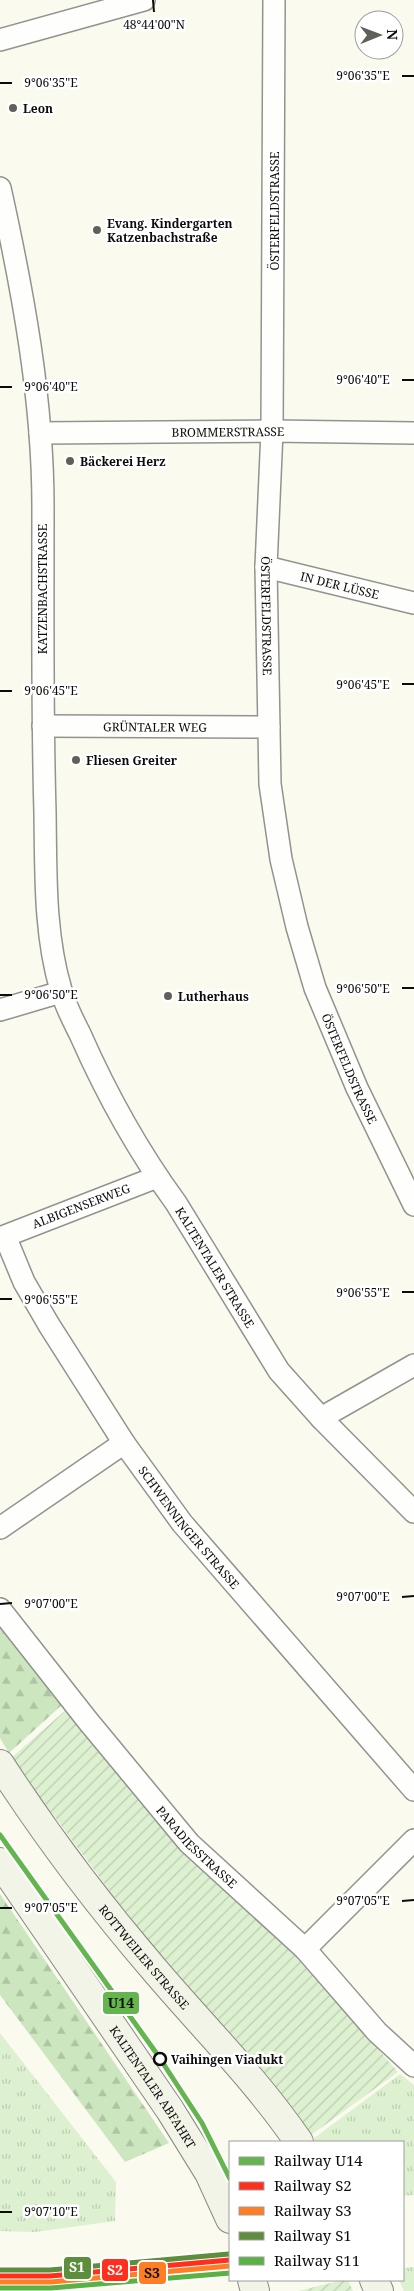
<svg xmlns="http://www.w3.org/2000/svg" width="414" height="2291" viewBox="0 0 414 2291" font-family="'Noto Serif',serif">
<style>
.grass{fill:url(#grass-tufts)}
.forest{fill:url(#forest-firs)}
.garden{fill:url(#garden-furrows)}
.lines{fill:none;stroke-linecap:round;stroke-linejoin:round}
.street-casing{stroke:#93938e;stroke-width:24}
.secondary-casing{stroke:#8a8a85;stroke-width:30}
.street{stroke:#fefefd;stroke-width:21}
.secondary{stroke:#f3f4e8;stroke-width:28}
.rail-1-casing{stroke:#fff;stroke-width:9}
.rail-2-casing{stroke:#fff;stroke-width:9}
.rail-3-casing{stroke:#fff;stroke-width:9}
.rail-4-casing{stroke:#fff;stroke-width:9}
.rail-5-casing{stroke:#fff;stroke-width:9}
.rail-1{stroke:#64b54e;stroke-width:5}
.rail-2{stroke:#ff2e1d;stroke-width:5}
.rail-3{stroke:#ff7d24;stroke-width:5}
.rail-4{stroke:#5c8e3c;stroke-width:5}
.rail-5{stroke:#59b243;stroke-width:5}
.ticks{fill:none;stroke:#0c0c0c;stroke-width:2}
.poi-dot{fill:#5f5f5b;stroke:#fff;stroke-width:2}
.stop-dot{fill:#fff;stroke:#0c0c0c;stroke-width:2.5}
.labels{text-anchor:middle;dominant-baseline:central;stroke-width:5;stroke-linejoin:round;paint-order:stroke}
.poi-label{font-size:12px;font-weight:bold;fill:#0c0c0c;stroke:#fff;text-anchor:start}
.street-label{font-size:12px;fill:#0c0c0c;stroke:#fff}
.stop-label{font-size:12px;font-weight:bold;fill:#0c0c0c;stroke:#fff;text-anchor:start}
.ticks-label{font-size:12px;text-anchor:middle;fill:#0c0c0c;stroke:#fff;stroke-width:5;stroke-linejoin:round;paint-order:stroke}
.line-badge{stroke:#fff;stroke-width:2}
.badge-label{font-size:14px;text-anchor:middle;font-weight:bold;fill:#fff}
.pale-badge-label{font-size:14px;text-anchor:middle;font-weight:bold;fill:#111}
</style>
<defs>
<pattern id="grass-tufts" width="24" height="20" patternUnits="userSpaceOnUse" patternTransform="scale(1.25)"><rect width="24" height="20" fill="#ddf0d0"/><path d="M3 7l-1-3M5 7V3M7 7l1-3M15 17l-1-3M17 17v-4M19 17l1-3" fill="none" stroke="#bccdb1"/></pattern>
<pattern id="forest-firs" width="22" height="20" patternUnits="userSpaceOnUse" patternTransform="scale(1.25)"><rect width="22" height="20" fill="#cce7bf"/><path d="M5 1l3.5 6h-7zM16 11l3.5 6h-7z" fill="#aec5a3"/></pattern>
<pattern id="garden-furrows" width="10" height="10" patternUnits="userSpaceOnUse" patternTransform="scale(1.25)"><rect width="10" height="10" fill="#ddf0d0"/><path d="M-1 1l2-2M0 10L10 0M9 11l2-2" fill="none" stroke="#bccdb1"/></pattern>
</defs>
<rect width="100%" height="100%" fill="#fafaef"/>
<!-- grass -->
<g class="grass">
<path d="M0,2033l116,149 -1,39 -80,11 -35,-1z"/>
<path d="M400,2074l14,11v110l-11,1v-54h-89l-1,-3z"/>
<path d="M414,2267v24h-10l-5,-11h4v-12z"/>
</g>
<!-- forest -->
<g class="forest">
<path d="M0,1623l64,80 -55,50 -9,-15z"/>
<path d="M0,1894l169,249 -44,19 -125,-167z"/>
</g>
<!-- garden -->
<g class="garden">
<path d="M67,1709l114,138 110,104 107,121 -87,63 -170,-202 -130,-175z"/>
<path d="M343,2280h5l5,11h-55z"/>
</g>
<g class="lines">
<defs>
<g id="street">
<path id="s1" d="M274,0l-2,431 -6,136 4,217 11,75 16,68 18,61 42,100 57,117"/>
<path d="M0,40l144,-40"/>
<path id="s2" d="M0,188c23,104 43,212 43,319 0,102 -1,203 2,305 1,60 -1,121 16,178 4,15 12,30 19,44 26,59 58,117 96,169l103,168 42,47 93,94"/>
<path id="s3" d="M40,433l232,-2 142,2"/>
<path id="s4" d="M266,567l148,36"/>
<path id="s5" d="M43,726l226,1"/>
<path d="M0,1010l61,-18"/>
<path id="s6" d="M157,1177l-152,59 19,46 25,43 75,118 58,80 232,267"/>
<path d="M321,1418l93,-53"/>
<path d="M0,1528l124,-85"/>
<path id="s7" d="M0,1609l88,112 101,122 116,106 72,83 37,34"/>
<path d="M305,1949l109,-109"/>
</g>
<g id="secondary">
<path id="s8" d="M0,1764c46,71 98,140 153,204 49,58 103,111 146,174"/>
<path id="s9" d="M0,1862l170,248 39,63 21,46"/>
<path d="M252,2280l3,11"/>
<path d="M374,2280l5,11"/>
</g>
</defs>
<!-- street casing -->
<use href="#street" class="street-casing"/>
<!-- secondary casing -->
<use href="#secondary" class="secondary-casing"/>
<!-- street -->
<use href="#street" class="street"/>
<!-- secondary -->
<use href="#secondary" class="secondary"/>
<defs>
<path id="rail-1" d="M0,1835l157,219 45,69 28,56"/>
<path id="rail-2" d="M0,2276h50l180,-16"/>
<path id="rail-3" d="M0,2282h51l179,-16"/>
<path id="rail-4" d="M0,2270h50l179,-16"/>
<path id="rail-5" d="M0,2288h51l179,-15"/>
</defs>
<!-- rail-1 casing -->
<use href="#rail-1" class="rail-1-casing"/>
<!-- rail-2 casing -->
<use href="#rail-2" class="rail-2-casing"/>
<!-- rail-3 casing -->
<use href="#rail-3" class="rail-3-casing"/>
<!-- rail-4 casing -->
<use href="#rail-4" class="rail-4-casing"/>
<!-- rail-5 casing -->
<use href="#rail-5" class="rail-5-casing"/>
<!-- rail-1 -->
<use href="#rail-1" class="rail-1"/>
<!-- rail-2 -->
<use href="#rail-2" class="rail-2"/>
<!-- rail-3 -->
<use href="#rail-3" class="rail-3"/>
<!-- rail-4 -->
<use href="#rail-4" class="rail-4"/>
<!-- rail-5 -->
<use href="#rail-5" class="rail-5"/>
</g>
<!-- ticks -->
<path class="ticks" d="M153,0l1,12M402,76h12M0,83h12M402,380h12M0,387h12M402,684h12M0,691h12M402,988h12M0,995h12M402,1292h12M0,1299h12M402,1597l12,-1M0,1604l12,-1M402,1901l12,-1M0,1908h12M0,2212h12"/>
<!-- markers -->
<g class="poi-dot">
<circle cx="13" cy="108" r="5"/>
<circle cx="97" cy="230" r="5"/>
<circle cx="70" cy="461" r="5"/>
<circle cx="76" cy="760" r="5"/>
<circle cx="168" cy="996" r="5"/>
</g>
<circle class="stop-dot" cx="160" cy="2059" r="6"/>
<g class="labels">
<!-- poi labels -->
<g class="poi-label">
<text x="23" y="108">Leon</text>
<text x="107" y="223">Evang. Kindergarten<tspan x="107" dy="14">Katzenbachstraße</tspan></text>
<text x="80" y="461">Bäckerei Herz</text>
<text x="86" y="760">Fliesen Greiter</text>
<text x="178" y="996">Lutherhaus</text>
</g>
<!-- street labels -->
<g class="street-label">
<text transform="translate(274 211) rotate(-90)">ÖSTERFELDSTRASSE</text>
<text stroke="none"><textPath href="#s3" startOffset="188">BROMMERSTRASSE</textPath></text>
<text stroke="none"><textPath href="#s4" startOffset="76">IN DER LÜSSE</textPath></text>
<text transform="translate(42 589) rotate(-90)">KATZENBACHSTRASSE</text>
<text stroke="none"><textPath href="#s1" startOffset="616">ÖSTERFELDSTRASSE</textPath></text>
<text stroke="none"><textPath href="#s5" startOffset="112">GRÜNTALER WEG</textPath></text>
<text stroke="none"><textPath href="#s1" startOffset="1081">ÖSTERFELDSTRASSE</textPath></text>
<text transform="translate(81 1206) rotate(-21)">ALBIGENSERWEG</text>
<text stroke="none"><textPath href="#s2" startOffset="1125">KALTENTALER STRASSE</textPath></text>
<text stroke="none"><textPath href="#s6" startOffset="509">SCHWENNINGER STRASSE</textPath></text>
<text stroke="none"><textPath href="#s7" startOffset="309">PARADIESSTRASSE</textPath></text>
<text stroke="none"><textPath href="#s8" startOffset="241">ROTTWEILER STRASSE</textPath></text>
<text stroke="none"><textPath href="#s9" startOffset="272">KALTENTALER ABFAHRT</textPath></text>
</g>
<!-- stop labels -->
<g class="stop-label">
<text x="171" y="2059">Vaihingen Viadukt</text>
</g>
</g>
<g class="ticks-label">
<text x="154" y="29">48°44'00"N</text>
<text x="363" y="80">9°06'35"E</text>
<text x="51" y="87">9°06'35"E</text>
<text x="363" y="384">9°06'40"E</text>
<text x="51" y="391">9°06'40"E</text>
<text x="363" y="689">9°06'45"E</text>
<text x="51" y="695">9°06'45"E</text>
<text x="363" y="993">9°06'50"E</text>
<text x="51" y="999">9°06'50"E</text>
<text x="363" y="1297">9°06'55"E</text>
<text x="51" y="1304">9°06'55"E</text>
<text x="363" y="1601">9°07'00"E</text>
<text x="51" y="1608">9°07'00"E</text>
<text x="363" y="1905">9°07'05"E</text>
<text x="51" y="1912">9°07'05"E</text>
<text x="51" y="2216">9°07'10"E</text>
</g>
<g class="line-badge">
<rect x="102" y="1991" width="38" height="24" rx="5" fill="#64b54e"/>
<rect x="63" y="2256" width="29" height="24" rx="5" fill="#5c8e3c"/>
<rect x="101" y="2258" width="28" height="24" rx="5" fill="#ff2e1d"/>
<rect x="138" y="2261" width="29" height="24" rx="5" fill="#ff7d24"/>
</g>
<g class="badge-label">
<text x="77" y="2272">S1</text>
<text x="115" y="2275">S2</text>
</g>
<g class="pale-badge-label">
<text x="121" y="2008">U14</text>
<text x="152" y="2278">S3</text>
</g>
<!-- legend -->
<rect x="229" y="2141" width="175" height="140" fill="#ffffff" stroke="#9e9e9e"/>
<rect x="239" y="2157" width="25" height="8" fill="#64b54e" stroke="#9e9e9e"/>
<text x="274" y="2166" font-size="15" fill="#0c0c0c">Railway U14</text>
<rect x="239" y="2182" width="25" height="8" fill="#ff2e1d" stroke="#9e9e9e"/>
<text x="274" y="2191" font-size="15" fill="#0c0c0c">Railway S2</text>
<rect x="239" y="2207" width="25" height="8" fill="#ff7d24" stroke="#9e9e9e"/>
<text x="274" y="2216" font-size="15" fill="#0c0c0c">Railway S3</text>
<rect x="239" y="2232" width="25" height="8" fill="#5c8e3c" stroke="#9e9e9e"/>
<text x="274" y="2241" font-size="15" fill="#0c0c0c">Railway S1</text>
<rect x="239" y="2257" width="25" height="8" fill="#59b243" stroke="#9e9e9e"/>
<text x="274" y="2266" font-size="15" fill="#0c0c0c">Railway S11</text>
<!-- north arrow -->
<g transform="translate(379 35) rotate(89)"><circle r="24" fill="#ffffff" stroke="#9e9e9e"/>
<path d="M0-4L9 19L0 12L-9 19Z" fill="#5f5f5b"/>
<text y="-8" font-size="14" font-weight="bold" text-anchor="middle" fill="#0c0c0c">N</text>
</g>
</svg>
